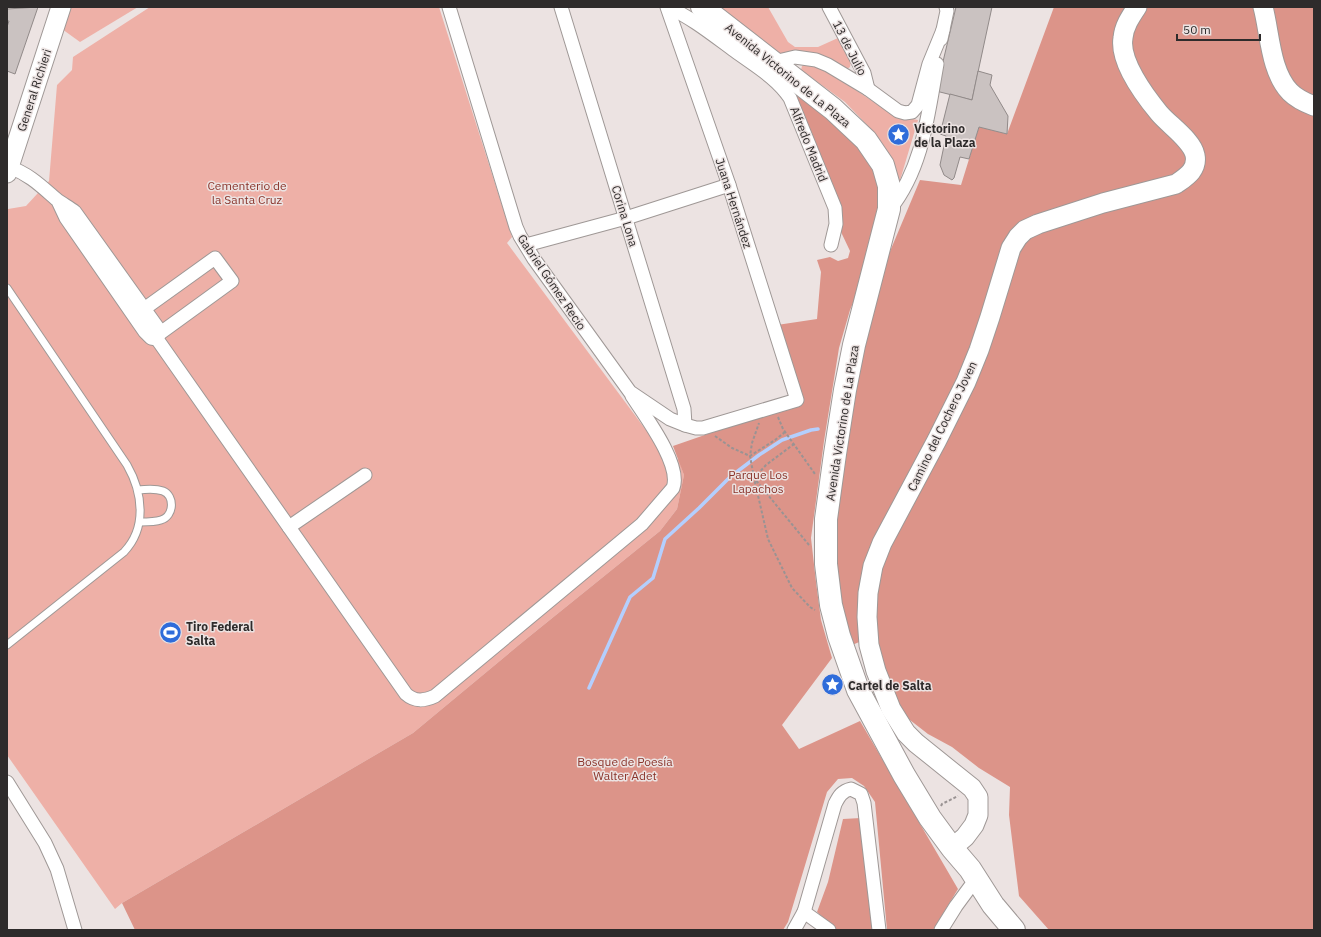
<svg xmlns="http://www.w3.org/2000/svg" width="1321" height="937" viewBox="0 0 1321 937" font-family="'IBM Plex Sans',sans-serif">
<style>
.green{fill:#eeb0a7}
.forest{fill:#dc9489}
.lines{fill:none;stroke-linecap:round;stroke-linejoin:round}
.stream{stroke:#b4cffe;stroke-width:3.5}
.building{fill:#cac2c1;stroke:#918a89}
.lane-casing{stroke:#9f9896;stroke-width:9}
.street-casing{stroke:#9f9896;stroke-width:15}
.secondary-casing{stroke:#9f9896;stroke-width:21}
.highway-casing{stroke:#9f9896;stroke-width:24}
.path{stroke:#9a9393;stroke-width:2;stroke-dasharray:3 2;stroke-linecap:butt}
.lane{stroke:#fff;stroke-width:7}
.street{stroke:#fff;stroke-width:13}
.secondary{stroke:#fff;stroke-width:19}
.highway{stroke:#fff;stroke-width:22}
.labels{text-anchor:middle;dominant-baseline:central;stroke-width:3;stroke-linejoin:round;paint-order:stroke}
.street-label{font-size:12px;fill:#2e2b2b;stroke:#ece3e2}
.poi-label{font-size:12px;font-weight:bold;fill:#2e2b2b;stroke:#ece3e2;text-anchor:start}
.park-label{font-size:12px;fill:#8a342b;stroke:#ece3e2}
</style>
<rect width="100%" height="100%" fill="#ece3e2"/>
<!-- green -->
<g class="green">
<path d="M70,7h68l-58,35 -18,-13z"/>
<path d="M150,7h289l73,230 -5,6 156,210 16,7 5,15 -7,34 -17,22 -135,109 -112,93 -291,170 -7,6 -108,-154v-541l1,-5 18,-3 23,-25 8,-96 15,-15 1,-13z"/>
<path d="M718,7h50l20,35 7,5h23l20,-9 13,23 -1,6 -4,3 -70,-18z"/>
<path d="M807,63l20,8 71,47h10l10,2 -20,67 -11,-37 -16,-21 -26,-27 -44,-32 1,-4z"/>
</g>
<!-- forest -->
<g class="forest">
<path d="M1054,7h260v923h-265l-30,-34 -10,-81 1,-28 -31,-19 -27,-21 -24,-13 -31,-24 -31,-71 -16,7 -9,-39 -8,-65 12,-115 38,-159 37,-88 41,5 18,-58 28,7z"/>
<path d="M784,80l80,65 19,45 -20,89 -13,31 -11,38 -15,93 -13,97 5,44 5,38 11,38 -50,67 17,24 61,-28 98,168 -25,41h-46l-12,-128 -11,-16 -12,-8 -14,1 -11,13 -39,130 -5,8h-648l-13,-27 291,-170 112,-93 135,-109 17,-22 7,-34 -11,-29 127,-44 -23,-77 40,-6 4,-47 -4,-12 13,-3 8,4 10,-3 2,-7 -9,-19v-22z"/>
<path d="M861,818l13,112h-37l-20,-18 11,-30 15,-63z"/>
</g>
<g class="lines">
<!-- stream -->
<path class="stream" d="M589,688l41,-91 23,-19 12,-39 34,-31 31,-31 29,-22 23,-15 29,-10 7,-1"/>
</g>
<!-- building -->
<g class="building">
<path d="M38,7l-23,67 -8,-3v-44l2,-6h-2v-12z"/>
<path d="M956,7h36l-20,93 -36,-9z"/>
<path d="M978,71l14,4 -2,10 18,31 -1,18 -28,-7 -10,32 -9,-2 -6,21 -2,2 -8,-5 -4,-10 6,-29 -6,-2 10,-40 22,6z"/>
</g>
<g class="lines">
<defs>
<g id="lane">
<path d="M7,288l120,177c16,28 20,63 -3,87l-117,93"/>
<path d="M138,490c8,-1 17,-2 25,1 12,5 11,25 -2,29 -6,2 -15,2 -21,2"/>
</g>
<g id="street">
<path d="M449,7l67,220 4,9 14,23 96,133 40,27 15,6 11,3h7l94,-28 -68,-215 -62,-178"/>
<path d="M561,7l123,402 1,16"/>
<path d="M668,7c24,11 45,28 67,44 19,14 42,27 55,47l45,110 1,16 -5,21"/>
<path d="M829,7l35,66 4,16"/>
<path d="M941,39l6,-28 -1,-4"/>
<path d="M774,62l21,-5 21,3 12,5 40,24 30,22 7,2 7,-1 6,-7 11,-41 14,-34"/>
<path d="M9,167c20,7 32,19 47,32 6,5 13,8 19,13l83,116 1,6 -2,5 -6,-1 -6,-6 -79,-114 -8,-17"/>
<path d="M890,209c33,-41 38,-95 47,-145"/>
<path d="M526,245l100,-27 103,-33"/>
<path d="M144,309l71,-51 17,23 -73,53"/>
<path d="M157,339l249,355c9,8 18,7 29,2l207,-172 31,-36c9,-23 -28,-72 -41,-92"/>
<path d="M289,527l76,-52"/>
<path d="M7,782l38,61 12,26 18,61"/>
<path d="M804,912l25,18"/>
<path d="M794,930l10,-18 31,-108c4,-8 7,-13 16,-15l10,5 3,9 15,127"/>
<path d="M941,930l15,-24 14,-19"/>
</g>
<g id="secondary">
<path d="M1263,7c7,26 7,64 27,85 6,6 16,11 24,14"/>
<path d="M7,173l54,-166"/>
<path d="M952,848l13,-11 9,-12 4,-10v-18l-6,-9 -56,-45 -10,-10 -15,-24 -15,-38 -7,-26 -2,-28 1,-24 5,-27 9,-23 55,-103 29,-58 13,-32 11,-33 21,-69 7,-11 7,-7 13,-6 65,-21 73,-19c10,-7 22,-14 19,-29 -3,-15 -26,-30 -36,-42 -14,-17 -40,-52 -36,-75 1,-12 8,-22 14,-31"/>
</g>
<path id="highway" d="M702,7l131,102 33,31 17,25 6,21v23l-35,136 -9,45 -10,64 -9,65v45l5,41 8,31 19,54 46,85 26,43 22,30 18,21 23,36 21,25"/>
</defs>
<!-- lane casing -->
<use href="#lane" class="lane-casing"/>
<!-- street casing -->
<use href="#street" class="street-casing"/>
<!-- secondary casing -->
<use href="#secondary" class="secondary-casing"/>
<!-- highway casing -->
<use href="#highway" class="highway-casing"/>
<!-- path -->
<g class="path">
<path d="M778,417l5,12 32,45"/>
<path d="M715,436l17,12 18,8 25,-16 10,-8"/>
<path d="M754,478l-4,-22 2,-13 7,-20"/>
<path d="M754,478l12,-13 28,-21"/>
<path d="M809,545l-55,-67 14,61 24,49 18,19 5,3"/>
<path d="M941,806l1,-2 16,-8"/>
</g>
<!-- lane -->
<use href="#lane" class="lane"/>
<!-- street -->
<use href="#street" class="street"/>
<!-- secondary -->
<use href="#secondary" class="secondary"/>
<!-- highway -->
<use href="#highway" class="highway"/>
</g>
<!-- icons -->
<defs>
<symbol id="sight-disc" viewBox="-11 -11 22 22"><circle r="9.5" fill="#2f6cda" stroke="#ece3e2"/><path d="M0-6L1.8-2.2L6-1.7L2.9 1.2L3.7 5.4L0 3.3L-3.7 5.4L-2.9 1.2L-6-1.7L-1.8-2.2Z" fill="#fff"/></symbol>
<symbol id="stadium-disc" viewBox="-11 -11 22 22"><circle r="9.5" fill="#2f6cda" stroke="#ece3e2"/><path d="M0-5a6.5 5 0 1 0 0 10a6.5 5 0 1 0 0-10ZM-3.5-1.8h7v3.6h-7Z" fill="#fff"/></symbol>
</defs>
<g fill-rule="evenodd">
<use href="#sight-disc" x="886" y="122" width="25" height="25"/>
<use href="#stadium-disc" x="158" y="620" width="25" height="25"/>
<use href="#sight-disc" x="820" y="672" width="25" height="25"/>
</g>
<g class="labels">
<!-- street labels -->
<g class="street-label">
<text transform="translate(850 48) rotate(63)">13 de Julio</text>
<text transform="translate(788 75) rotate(39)">Avenida Victorino de La Plaza</text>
<text transform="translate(34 90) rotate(-72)">General Richieri</text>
<text transform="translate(809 144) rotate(68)">Alfredo Madrid</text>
<text transform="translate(734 203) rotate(72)">Juana Hernández</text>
<text transform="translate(625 216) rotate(73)">Corina Lona</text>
<text transform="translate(552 282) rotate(56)">Gabriel Gómez Recio</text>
<text transform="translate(842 423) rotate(-81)">Avenida Victorino de La Plaza</text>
<text transform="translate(942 426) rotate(-64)">Camino del Cochero Joven</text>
</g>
<!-- poi labels -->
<g class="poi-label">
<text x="914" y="128">Victorino<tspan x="914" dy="14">de la Plaza</tspan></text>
<text x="186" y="626">Tiro Federal<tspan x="186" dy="14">Salta</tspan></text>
<text x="848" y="685">Cartel de Salta</text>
</g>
<!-- park labels -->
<g class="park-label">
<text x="247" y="185">Cementerio de<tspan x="247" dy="14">la Santa Cruz</tspan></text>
<text x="758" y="474">Parque Los<tspan x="758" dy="14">Lapachos</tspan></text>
<text x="625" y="761">Bosque de Poesía<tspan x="625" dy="14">Walter Adet</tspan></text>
</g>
</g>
<!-- border -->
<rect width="1321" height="937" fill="none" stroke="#2e2b2b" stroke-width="16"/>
<!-- scale -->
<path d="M1177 34v6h83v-6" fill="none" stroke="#2e2b2b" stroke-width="2"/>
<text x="1183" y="34" font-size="12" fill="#2e2b2b" stroke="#ece3e2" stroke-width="3" paint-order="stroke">50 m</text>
</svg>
